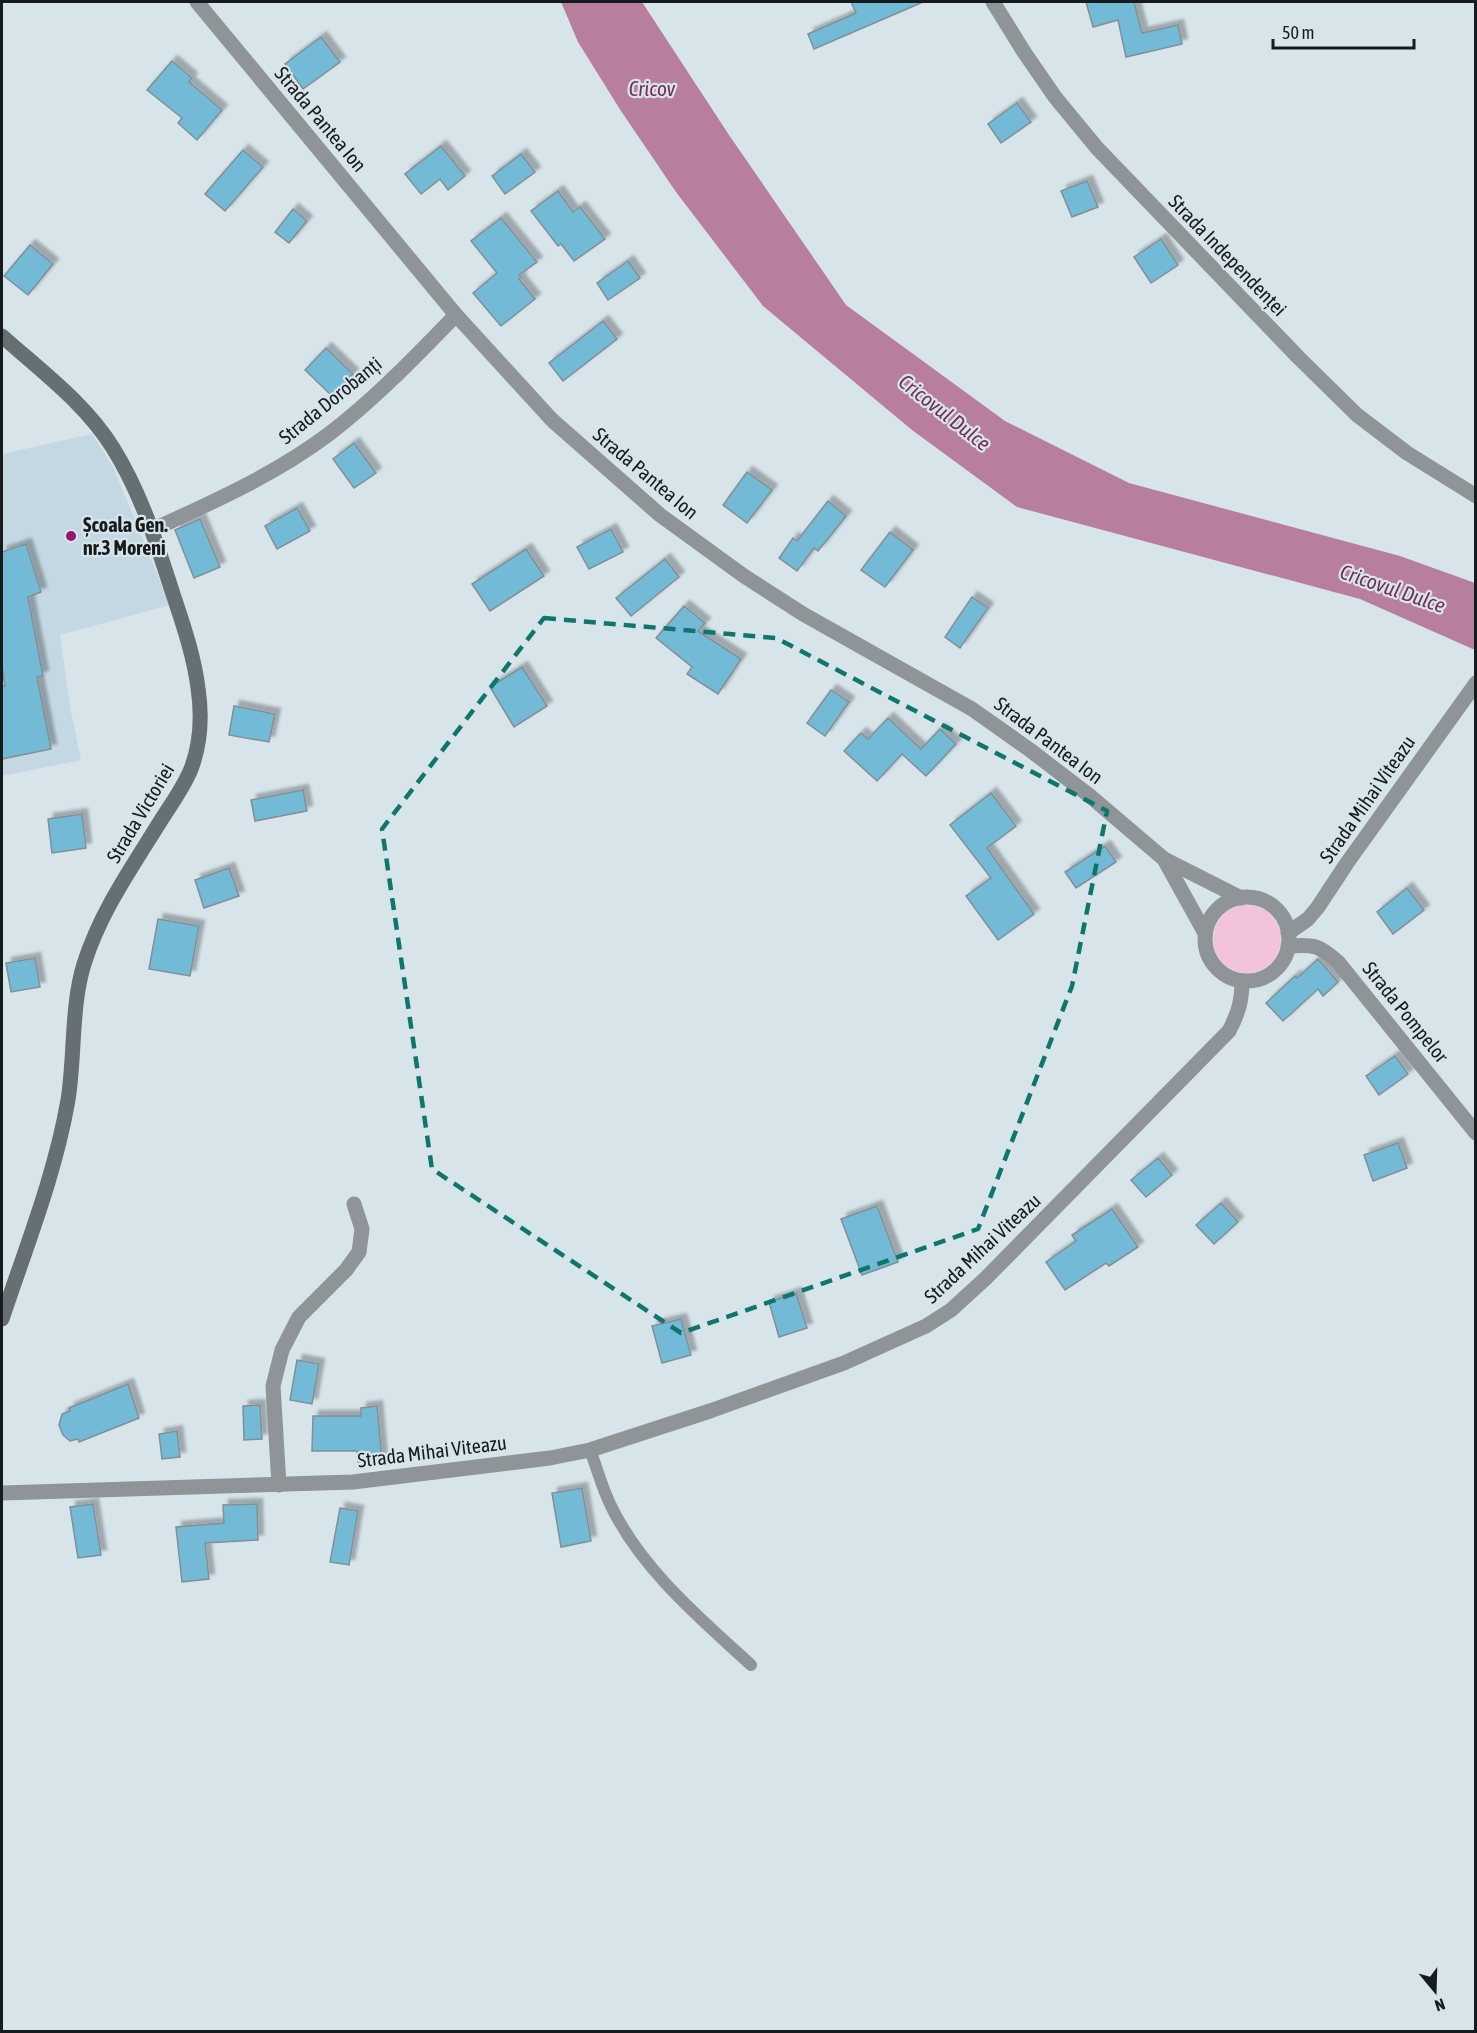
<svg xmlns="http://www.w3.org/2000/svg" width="1477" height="2033" viewBox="0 0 1477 2033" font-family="'Asap Condensed',sans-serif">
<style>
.built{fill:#c3d8e2}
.green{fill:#f3c3dd}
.water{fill:#b77e9e}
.building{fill:#72bad6;stroke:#828f95;stroke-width:1.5;filter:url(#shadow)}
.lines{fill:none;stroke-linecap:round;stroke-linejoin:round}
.service{stroke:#8e9497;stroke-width:12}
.minor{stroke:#8e9497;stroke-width:15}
.tertiary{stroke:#8e9497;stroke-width:15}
.secondary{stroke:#666f72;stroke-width:15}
.marked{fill:none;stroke:#0f766e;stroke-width:4.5;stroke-dasharray:12 8;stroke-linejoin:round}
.poi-dot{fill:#95146d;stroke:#d7e5eb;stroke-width:2}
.labels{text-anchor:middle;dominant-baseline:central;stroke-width:4.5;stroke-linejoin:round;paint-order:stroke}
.street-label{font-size:20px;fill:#161b1d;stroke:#d7e5eb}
.poi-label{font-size:20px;font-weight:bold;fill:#161b1d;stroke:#d7e5eb;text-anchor:start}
.water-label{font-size:21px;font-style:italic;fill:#742e59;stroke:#d7e5eb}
</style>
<defs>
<filter id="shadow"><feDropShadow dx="5.5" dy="-5.5" stdDeviation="1.5" flood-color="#0004"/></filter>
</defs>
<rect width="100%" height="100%" fill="#d7e5eb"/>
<!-- built -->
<path class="built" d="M92,434l21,33 57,138 -110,30 11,77 10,48 -79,16v-322z"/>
<!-- green -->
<circle class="green" cx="1247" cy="939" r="34"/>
<!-- water -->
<path class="water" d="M561,2h81l87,133 117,170 159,116 124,62 271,73 75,27v67l-115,-51 -343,-92 -105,-77 -149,-124 -87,-114 -55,-81 -43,-69z"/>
<!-- building -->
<g class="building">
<path d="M851,2h72l-109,47 -6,-15 48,-21z"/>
<path d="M1086,2h48l8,31 36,-8 4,19 -56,13 -8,-37 -25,7z"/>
<path d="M321,37l19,25 -37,27 -18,-25z"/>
<path d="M172,61l20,17 -3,4 33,28 -25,30 -19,-17 4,-5 -35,-28z"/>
<path d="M1017,103l14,19 -30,21 -13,-19z"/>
<path d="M441,146l24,30 -17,14 -8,-11 -19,15 -16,-20z"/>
<path d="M243,150l20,17 -38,44 -20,-17z"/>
<path d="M521,154l14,18 -30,22 -13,-18z"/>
<path d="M1087,181l11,26 -26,10 -11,-26z"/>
<path d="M558,191l15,21 7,-5 25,32 -31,22 -13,-17 -3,2 -27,-35z"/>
<path d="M293,209l14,12 -18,22 -14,-11z"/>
<path d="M501,218l36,44 -18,13 2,2 -2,2 16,20 -34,27 -28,-33 24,-20 -26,-32z"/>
<path d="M1161,239l17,26 -27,18 -17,-26z"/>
<path d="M30,245l23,19 -25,31 -24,-19z"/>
<path d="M628,261l12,17 -32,22 -11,-17z"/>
<path d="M603,321l14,18 -54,42 -14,-18z"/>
<path d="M326,348l27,26 -21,22 -27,-26z"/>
<path d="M354,443l22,30 -22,15 -21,-29z"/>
<path d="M747,472l25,18 -25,33 -24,-18z"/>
<path d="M828,501l18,15 -28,35 -4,-3 -17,23 -18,-13 14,-20 4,3z"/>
<path d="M297,508l13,23 -33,18 -12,-23z"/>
<path d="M200,519l20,48 -26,11 -19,-48z"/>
<path d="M611,529l12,23 -34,17 -12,-22z"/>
<path d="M890,532l23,18 -28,37 -24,-17z"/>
<path d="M26,544l15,48 -13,5 15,79 -6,1 14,72 -49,10v-73h3l-3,-20v-114z"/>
<path d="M526,549l18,27 -54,35 -18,-27z"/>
<path d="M665,559l14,18 -48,39 -15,-18z"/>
<path d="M972,597l16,11 -28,40 -15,-11z"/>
<path d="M684,606l21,17 -7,8 43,28 -23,35 -31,-20 5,-7 -36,-29z"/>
<path d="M522,667l25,39 -33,21 -24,-40z"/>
<path d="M831,690l18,12 -24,34 -18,-13z"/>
<path d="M234,706l41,8 -6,28 -40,-7z"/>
<path d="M888,718l33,31 19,-20 16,15 -30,32 -24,-22 -25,27 -33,-30 17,-18 7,6z"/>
<path d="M303,790l4,21 -52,10 -4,-21z"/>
<path d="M991,793l25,33 -29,22 47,66 -36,26 -32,-44 25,-18 -41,-53z"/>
<path d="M82,814l4,34 -34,5 -4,-34z"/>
<path d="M1105,846l11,16 -40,26 -11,-16z"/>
<path d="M229,868l10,28 -35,12 -9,-28z"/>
<path d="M1407,888l17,22 -31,24 -16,-22z"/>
<path d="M158,919l41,7 -9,50 -41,-7z"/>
<path d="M35,958l5,29 -29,5 -5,-29z"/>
<path d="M1318,959l20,23 -15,14 -5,-7 -35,32 -17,-18 29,-27 2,2z"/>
<path d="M1395,1056l13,18 -29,21 -13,-19z"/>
<path d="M1398,1143l9,25 -34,13 -9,-26z"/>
<path d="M1158,1158l14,17 -26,22 -15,-17z"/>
<path d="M1221,1203l17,19 -24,22 -18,-19z"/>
<path d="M877,1206l21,56 -36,13 -21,-56z"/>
<path d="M1112,1209l26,38 -29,19 -3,-3 -41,27 -19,-28 30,-21 -4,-6z"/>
<path d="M796,1293l11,35 -28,9 -10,-35z"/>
<path d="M681,1319l10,36 -29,8 -10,-37z"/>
<path d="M297,1360l22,4 -7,40 -22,-4z"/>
<path d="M128,1384l11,34 -60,24 -1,-3 -8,2 -7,-6 -4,-10 3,-11 8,-3 -1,-3z"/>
<path d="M260,1405l2,34 -18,1 -1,-34z"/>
<path d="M377,1406l5,54 -24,2 -1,-11h-45l1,-35h48v-8z"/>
<path d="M177,1431l3,26 -18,2 -3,-25z"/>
<path d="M582,1488l9,53 -30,6 -9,-54z"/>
<path d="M93,1504l8,51 -23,3 -8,-51z"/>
<path d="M257,1504l1,36 -53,3 4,36 -27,3 -6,-55 48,-4 -1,-18z"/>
<path d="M340,1508l18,3 -9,54 -19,-3z"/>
</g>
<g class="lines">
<!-- service -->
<path class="service" d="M590,1450c7,18 12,38 21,56 31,64 89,112 140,159"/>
<!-- minor -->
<g class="minor">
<path d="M152,530c61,-28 124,-56 177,-96 46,-35 87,-78 127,-119"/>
<path d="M1288,946c26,-2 31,-1 50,16l138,171"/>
<path d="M279,1485l-6,-99 9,-36 17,-33 47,-47 13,-18 3,-23 -8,-25"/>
</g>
<!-- tertiary -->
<g class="tertiary">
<path d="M197,2l259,313 96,105 108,95 84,61 59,38 169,95 58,41 60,46 74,63 77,39"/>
<path d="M993,2l31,50 31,45 42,51 201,209 59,58 50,38 69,43"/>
<path d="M1164,859l41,74"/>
<circle cx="1247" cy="939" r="42"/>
<path d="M1288,933l20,-14 10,-12 29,-44 129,-180"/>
<path d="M2,1493l351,-11 197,-24 40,-8 120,-39 134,-48 82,-37 25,-16 35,-32 243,-247c9,-17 13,-30 13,-50"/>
</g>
<!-- secondary -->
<path class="secondary" d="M2,336c38,34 83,67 111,112 28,45 44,96 60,146 10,30 21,62 25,94 4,27 3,55 -7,81 -8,20 -22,38 -33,56 -28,45 -58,88 -74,139 -13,42 -9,92 -16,136 -13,75 -42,147 -66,219"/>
</g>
<!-- marked area -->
<path class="marked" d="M544,618l232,20 331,173 -35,175 -94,243 -297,104 -249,-164 -50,-340z"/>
<!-- markers -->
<circle class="poi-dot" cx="71" cy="536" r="6"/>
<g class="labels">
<!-- street labels -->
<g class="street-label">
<text transform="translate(321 119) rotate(50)">Strada Pantea Ion</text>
<text transform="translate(1228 255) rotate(46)">Strada Independenței</text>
<text transform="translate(330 400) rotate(-39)">Strada Dorobanți</text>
<text transform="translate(646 473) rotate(40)">Strada Pantea Ion</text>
<text transform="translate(1049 740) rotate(37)">Strada Pantea Ion</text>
<text transform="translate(1367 799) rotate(-55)">Strada Mihai Viteazu</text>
<text transform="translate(140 813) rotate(-59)">Strada Victoriei</text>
<text transform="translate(1406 1012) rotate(51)">Strada Pompelor</text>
<text transform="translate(982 1248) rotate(-43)">Strada Mihai Viteazu</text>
<text transform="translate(432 1451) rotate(-7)">Strada Mihai Viteazu</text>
</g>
<!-- poi labels -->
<g class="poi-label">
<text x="83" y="524">Școala Gen.<tspan x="83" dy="23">nr.3 Moreni</tspan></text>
</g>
<!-- water labels -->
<g class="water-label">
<text x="652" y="88">Cricov</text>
<text transform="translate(945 412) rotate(38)">Cricovul Dulce</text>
<text transform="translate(1393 588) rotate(19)">Cricovul Dulce</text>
</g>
</g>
<!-- border -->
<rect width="1477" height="2033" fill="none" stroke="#161b1d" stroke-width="6"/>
<!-- north arrow -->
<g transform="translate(1435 1991) rotate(161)" stroke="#d7e5eb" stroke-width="4.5" paint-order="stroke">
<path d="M0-4.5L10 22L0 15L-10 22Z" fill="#161b1d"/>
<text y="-9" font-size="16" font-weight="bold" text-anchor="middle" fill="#161b1d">N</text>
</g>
<!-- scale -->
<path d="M1273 39v9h141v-9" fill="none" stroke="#161b1d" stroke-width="3"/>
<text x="1282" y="39" font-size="18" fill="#161b1d" stroke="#d7e5eb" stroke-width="4.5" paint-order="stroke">50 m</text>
</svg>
